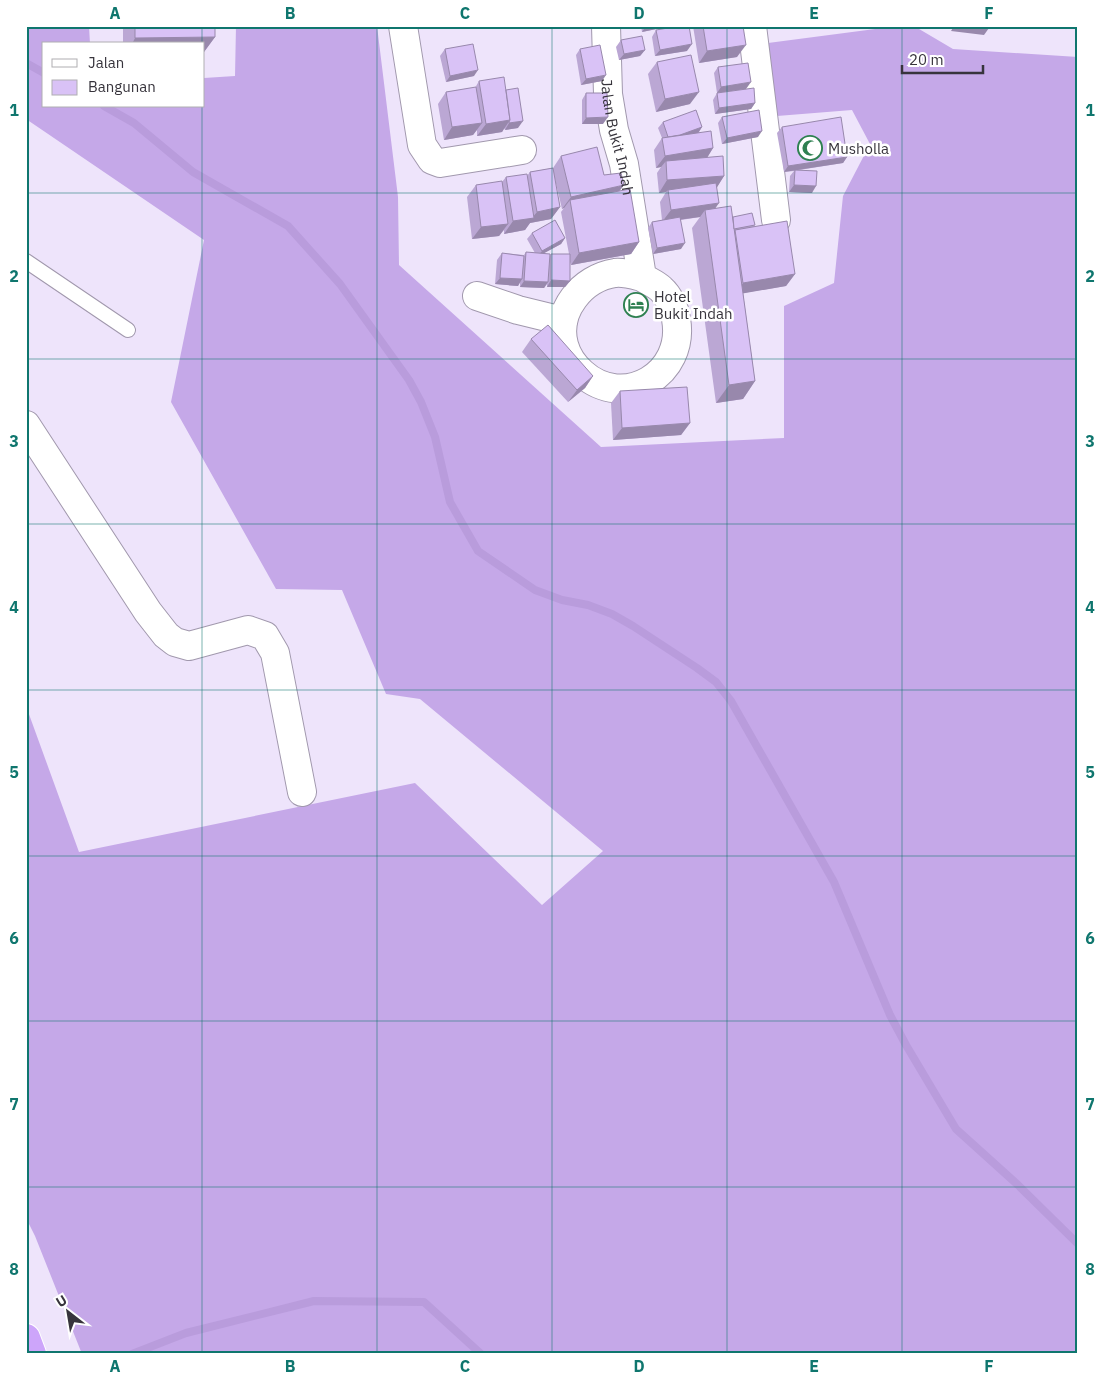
<svg xmlns="http://www.w3.org/2000/svg" width="1104" height="1380" viewBox="0 0 1104 1380" font-family="'IBM Plex Sans',sans-serif">
<style>
.forest{fill:#c5a8e8}
.lines{fill:none;stroke-linecap:round;stroke-linejoin:round}
.stream{stroke:#b99cdc;stroke-width:8}
.lane-casing{stroke:#a198ad;stroke-width:16}
.street-casing{stroke:#a198ad;stroke-width:30}
.highway-casing{stroke:#fff;stroke-width:30}
.lane{stroke:#fff;stroke-width:14}
.street{stroke:#fff;stroke-width:28}
.highway{stroke:#cda5fa;stroke-width:28}
.wall{fill:#bba7d4}
.shaded-wall{fill:#9888ac}
.building{fill:#d9c2f6;stroke:#9888ac}
.grid{fill:none;stroke:#0f766e;stroke-width:1;stroke-opacity:0.55}
.labels{text-anchor:middle;dominant-baseline:central;stroke-width:5;stroke-linejoin:round;paint-order:stroke}
.street-label{font-size:15px;fill:#37343c;stroke:#fff}
.poi-label{font-size:15px;fill:#37343c;stroke:#fff;text-anchor:start}
.neatline{fill:none;stroke:#0f766e;stroke-width:2}
.grid-label{font-size:16px;text-anchor:middle;font-weight:bold;fill:#0f766e}
</style>
<rect width="100%" height="100%" fill="#eee4fb"/>
<!-- forest -->
<path class="forest" d="M26,26h63l1,18h-46v62h160v-28l31,-2 1,-50h141l21,171 1,68 202,182 183,-9v-132l50,-23 9,-87 27,-52 -18,-34 -75,6 -9,-73 130,-17h16l39,23 125,8v1297h-996l-47,-118 -9,-18v-512l53,146 336,-69 127,122 61,-54 -183,-152 -34,-5 -44,-104 -66,-1 -105,-187 33,-162 -178,-121z"/>
<g class="lines">
<!-- stream -->
<g class="stream">
<path d="M26,63l18,10"/>
<path d="M104,106l30,17 59,49 95,54 52,58 69,96 12,22 14,35 15,65 28,49 57,39 27,10 26,5 24,9 21,12 64,42 19,14 15,19 103,181 56,133 16,30 50,84 62,56 60,59"/>
<path d="M132,1354l54,-21 128,-32 110,1 57,52"/>
</g>
<defs>
<path id="lane" d="M26,261l102,69"/>
<g id="street">
<path d="M403,26l19,119 10,15 8,3 82,-13"/>
<path id="s1" d="M606,26l2,68 6,36 10,34 18,113c6,4 14,7 19,12 8,7 14,20 15,30 10,55 -52,92 -94,54 -8,-7 -15,-17 -18,-28 -9,-34 18,-67 51,-72 8,-1 19,2 27,4"/>
<path d="M752,26l24,194"/>
<path d="M477,296l41,14 45,11"/>
<path d="M26,425l122,187 18,23 9,7 14,4 59,-16 17,6 10,17 27,139"/>
</g>
<path id="highway" d="M26,1338l6,16"/>
</defs>
<!-- lane casing -->
<use href="#lane" class="lane-casing"/>
<!-- street casing -->
<use href="#street" class="street-casing"/>
<!-- highway casing -->
<use href="#highway" class="highway-casing"/>
<!-- lane -->
<use href="#lane" class="lane"/>
<!-- street -->
<use href="#street" class="street"/>
<!-- highway -->
<use href="#highway" class="highway"/>
</g>
<!-- wall -->
<g class="wall">
<path d="M123,26h92v11l-11,15v-8h-81z"/>
<path d="M641,26h30l-29,6z"/>
<path d="M693,26h50l-6,31 -38,6z"/>
<path d="M656,30l31,21 -32,5 -3,-19z"/>
<path d="M621,40l24,10 -5,6 -21,4 -3,-13z"/>
<path d="M445,49l29,27 -28,6 -6,-26z"/>
<path d="M580,49l22,32 -21,4 -5,-30z"/>
<path d="M657,62l33,42 -34,8 -8,-38z"/>
<path d="M718,67l28,22 -29,4 -3,-20z"/>
<path d="M479,81l27,9 12,38 -13,2 -1,-2 -2,4 -25,4v-6l-4,5 -29,5 -6,-36 8,-12 29,-4z"/>
<path d="M586,93l17,31h-21v-24z"/>
<path d="M717,93l38,10 -4,6 -36,5 -2,-14z"/>
<path d="M722,117l36,20 -36,7 -4,-21z"/>
<path d="M663,122l39,5 -3,5 14,16 -6,10 17,18 -8,12 -1,20 18,9 22,8 -1,1 41,48 -9,12 -43,7 12,88 -12,18 -27,4 -24,-175 8,-11 -19,3v29l-28,5 -5,-26 4,-6 10,-2 -2,-18 6,-10 -7,1 -2,-20 4,-6 -5,1 -2,-18 8,-12 -4,-10z"/>
<path d="M782,127l65,30 -4,6 -44,7 13,23 -23,-1 1,-16 4,-5 -10,1 -7,-39z"/>
<path d="M561,156l43,19 15,16 20,51 -8,12 -60,11 -1,-3v19l-5,6h-18v-3l-3,4 -24,-1v-5l-2,4 -23,-2 2,-24 5,-7 22,2 2,-3 9,1 -8,-14 5,-6 33,5 -4,6 -17,9 6,3 1,-2h18l-8,-42 3,-4 -2,1 -8,-34 6,32 -9,12 -21,4 -5,7 -21,4v-4l-5,6 -27,3 -5,-42 9,-12 26,-3 4,-5 21,-1 3,-4 23,-4z"/>
<path d="M531,339l62,37 -8,12 -17,14 -46,-50z"/>
<path d="M620,391l70,32 -9,12 -68,5 -2,-37z"/>
</g>
<!-- shaded-wall -->
<g class="shaded-wall">
<path d="M410,26h19l-21,3z"/>
<path d="M439,26h22v1l-24,2z"/>
<path d="M646,26h25l-29,6z"/>
<path d="M954,26h16l19,2 -5,7 -33,-4z"/>
<path d="M215,37l-11,15v-8h-72l3,-6z"/>
<path d="M692,44l-5,7 -32,5 5,-6z"/>
<path d="M746,45l-9,12 -38,6 8,-12z"/>
<path d="M645,50l-5,6 -21,4 5,-6z"/>
<path d="M478,70l-4,6 -28,6 4,-6z"/>
<path d="M606,75l-4,6 -21,4 5,-6z"/>
<path d="M751,82l-5,7 -29,4 4,-6z"/>
<path d="M699,92l-9,12 -34,8 9,-13z"/>
<path d="M755,103l-4,6 -36,5 4,-6z"/>
<path d="M608,117l-5,7h-21l4,-6z"/>
<path d="M510,120l-8,12 -25,4 9,-12z"/>
<path d="M523,121l-5,7 -13,2 4,-7z"/>
<path d="M482,123l-9,12 -29,5 8,-13z"/>
<path d="M702,127l-4,6 -30,6z"/>
<path d="M762,131l-4,6 -36,7 5,-6z"/>
<path d="M713,148l-8,13h-39l-5,6 -5,1 9,-12z"/>
<path d="M847,157l-4,6 -59,9 4,-6z"/>
<path d="M724,176l-8,13 -48,1 -2,2 -7,1 8,-13z"/>
<path d="M624,185l-9,12 -45,3 -6,8 -2,1 9,-12z"/>
<path d="M794,185l22,1 -4,7 -23,-1z"/>
<path d="M719,203l-9,13 -5,-6 -5,7 -38,5 9,-12z"/>
<path d="M560,207l-9,12 -21,4 -5,7 -21,4 9,-13 19,-3 5,-6z"/>
<path d="M508,224l-9,12 -27,3 9,-12z"/>
<path d="M565,238l-4,6 -24,13 5,-6z"/>
<path d="M639,242l-8,12 -60,11 8,-12z"/>
<path d="M685,243l-4,6 -28,5 4,-6z"/>
<path d="M795,274l-9,12 -52,9 9,-12z"/>
<path d="M500,278l22,1 -4,7 -23,-2z"/>
<path d="M551,280l19,1 -5,6h-18z"/>
<path d="M524,281l24,1 -4,6 -24,-1z"/>
<path d="M593,376l-8,12 -17,14 9,-12z"/>
<path d="M755,381l-12,18 -27,4 13,-18z"/>
<path d="M690,423l-9,12 -68,5 9,-12z"/>
</g>
<!-- building -->
<g class="building">
<path d="M135,26h80v11l-80,1z"/>
<path d="M680,26h9l3,18 -32,6 -4,-20z"/>
<path d="M703,26h40l3,19 -39,6z"/>
<path d="M970,26h19v2z"/>
<path d="M642,36l3,14 -21,4 -3,-14z"/>
<path d="M473,44l5,26 -28,6 -5,-27z"/>
<path d="M600,45l6,30 -20,4 -6,-30z"/>
<path d="M691,55l8,37 -34,7 -8,-37z"/>
<path d="M748,63l3,19 -30,5 -3,-20z"/>
<path d="M504,77l6,43 -24,4 -7,-43z"/>
<path d="M476,87l6,36 -30,4 -6,-35z"/>
<path d="M518,88l5,33 -14,2v-1l1,-2 -4,-30z"/>
<path d="M754,88l1,15 -36,5 -2,-15z"/>
<path d="M586,93h21l1,24 -22,1z"/>
<path d="M696,110l6,17 -22,8 -12,2 -5,-15z"/>
<path d="M759,110l3,21 -35,7 -5,-21z"/>
<path d="M841,117l6,40 -59,9 -6,-39z"/>
<path d="M711,131l2,17 -48,8 -3,-18z"/>
<path d="M597,147l7,28 17,-2 3,12 -53,12 -10,-41z"/>
<path d="M723,156l1,20 -57,4 -1,-19z"/>
<path d="M553,168l7,39 -23,5 -7,-40z"/>
<path d="M795,170l22,1 -1,15 -22,-1z"/>
<path d="M527,174l7,44 -21,3 -7,-44z"/>
<path d="M502,181l6,43 -27,3 -5,-42z"/>
<path d="M716,183l3,20 -48,7 -3,-20z"/>
<path d="M630,189l9,53 -60,11 -9,-53z"/>
<path d="M731,206l24,175 -26,4 -24,-175z"/>
<path d="M752,213l3,12 -21,4 -1,-12z"/>
<path d="M680,217l5,26 -28,5 -5,-26z"/>
<path d="M555,220l10,18 -23,13 -10,-18z"/>
<path d="M787,221l8,53 -52,9 -8,-53z"/>
<path d="M526,252l24,2 -2,28 -24,-1z"/>
<path d="M502,253l22,3 -2,23 -22,-1z"/>
<path d="M551,254h19v27l-19,-1z"/>
<path d="M548,325l45,51 -16,14 -46,-51z"/>
<path d="M687,387l3,36 -68,5 -2,-37z"/>
</g>
<!-- grid -->
<path class="grid" d="M202,26v18M377,26v1328M552,26v1328M727,26v1328M902,26v1328M202,106v1248M26,193h1052M26,359h1052M26,524h1052M26,690h1052M26,856h1052M26,1021h1052M26,1187h1052"/>
<!-- icons -->
<defs>
<symbol id="mosque-ring" viewBox="-11 -11 22 22"><circle r="9.5" fill="#fff" stroke="#2e8051" stroke-width="1.5"/><path d="M3.5-4.9A6 6 0 1 0 3.5 4.9A5 5 0 1 1 3.5-4.9Z" fill="#2e8051"/></symbol>
<symbol id="hotel-ring" viewBox="-11 -11 22 22"><circle r="9.5" fill="#fff" stroke="#2e8051" stroke-width="1.5"/><path d="M-6-4.5h1.5V1H6V5H4.5V3h-9V5H-6ZM-4 0a1.8 1.8 0 1 1 3.6 0ZM.5 0V-2.5h3Q6-2.5 6 0Z" fill="#2e8051"/></symbol>
</defs>
<g fill-rule="evenodd">
<use href="#mosque-ring" x="796" y="134" width="28" height="28"/>
<use href="#hotel-ring" x="622" y="291" width="28" height="28"/>
</g>
<g class="labels">
<!-- street labels -->
<g class="street-label">
<text stroke="none"><textPath href="#s1" startOffset="112">Jalan Bukit Indah</textPath></text>
</g>
<!-- poi labels -->
<g class="poi-label">
<text x="828" y="148">Musholla</text>
<text x="654" y="296">Hotel<tspan x="654" dy="17">Bukit Indah</tspan></text>
</g>
</g>
<!-- border -->
<rect width="1104" height="1380" fill="none" stroke="#ffffff" stroke-width="55"/>
<!-- legend -->
<rect x="42" y="42" width="162" height="65" fill="#ffffff" stroke="#afaeb1"/>
<rect x="52" y="59" width="25" height="8" fill="#ffffff" stroke="#afaeb1"/>
<text x="88" y="68" font-size="15" fill="#37343c">Jalan</text>
<rect x="52" y="80" width="25" height="15" fill="#d9c2f6" stroke="#afaeb1"/>
<text x="88" y="92" font-size="15" fill="#37343c">Bangunan</text>
<!-- north arrow -->
<g transform="translate(68 1312) rotate(329)" stroke="#ffffff" stroke-width="4" paint-order="stroke">
<path d="M0-4L9 19L0 12L-9 19Z" fill="#37343c"/>
<text y="-8" font-size="14" font-weight="bold" text-anchor="middle" fill="#37343c">U</text>
</g>
<!-- scale -->
<path d="M902 65v8h81v-8" fill="none" stroke="#37343c" stroke-width="2.5"/>
<text x="909" y="65" font-size="15" fill="#37343c" stroke="#ffffff" stroke-width="4" paint-order="stroke">20 m</text>
<rect x="28" y="28" width="1048" height="1324" class="neatline"/>
<g class="grid-label">
<text x="115" y="19">A</text>
<text x="290" y="19">B</text>
<text x="465" y="19">C</text>
<text x="639" y="19">D</text>
<text x="814" y="19">E</text>
<text x="989" y="19">F</text>
<text x="14" y="116">1</text>
<text x="1090" y="116">1</text>
<text x="14" y="282">2</text>
<text x="1090" y="282">2</text>
<text x="14" y="447">3</text>
<text x="1090" y="447">3</text>
<text x="14" y="613">4</text>
<text x="1090" y="613">4</text>
<text x="14" y="778">5</text>
<text x="1090" y="778">5</text>
<text x="14" y="944">6</text>
<text x="1090" y="944">6</text>
<text x="14" y="1110">7</text>
<text x="1090" y="1110">7</text>
<text x="14" y="1275">8</text>
<text x="1090" y="1275">8</text>
<text x="115" y="1372">A</text>
<text x="290" y="1372">B</text>
<text x="465" y="1372">C</text>
<text x="639" y="1372">D</text>
<text x="814" y="1372">E</text>
<text x="989" y="1372">F</text>
</g>
</svg>
